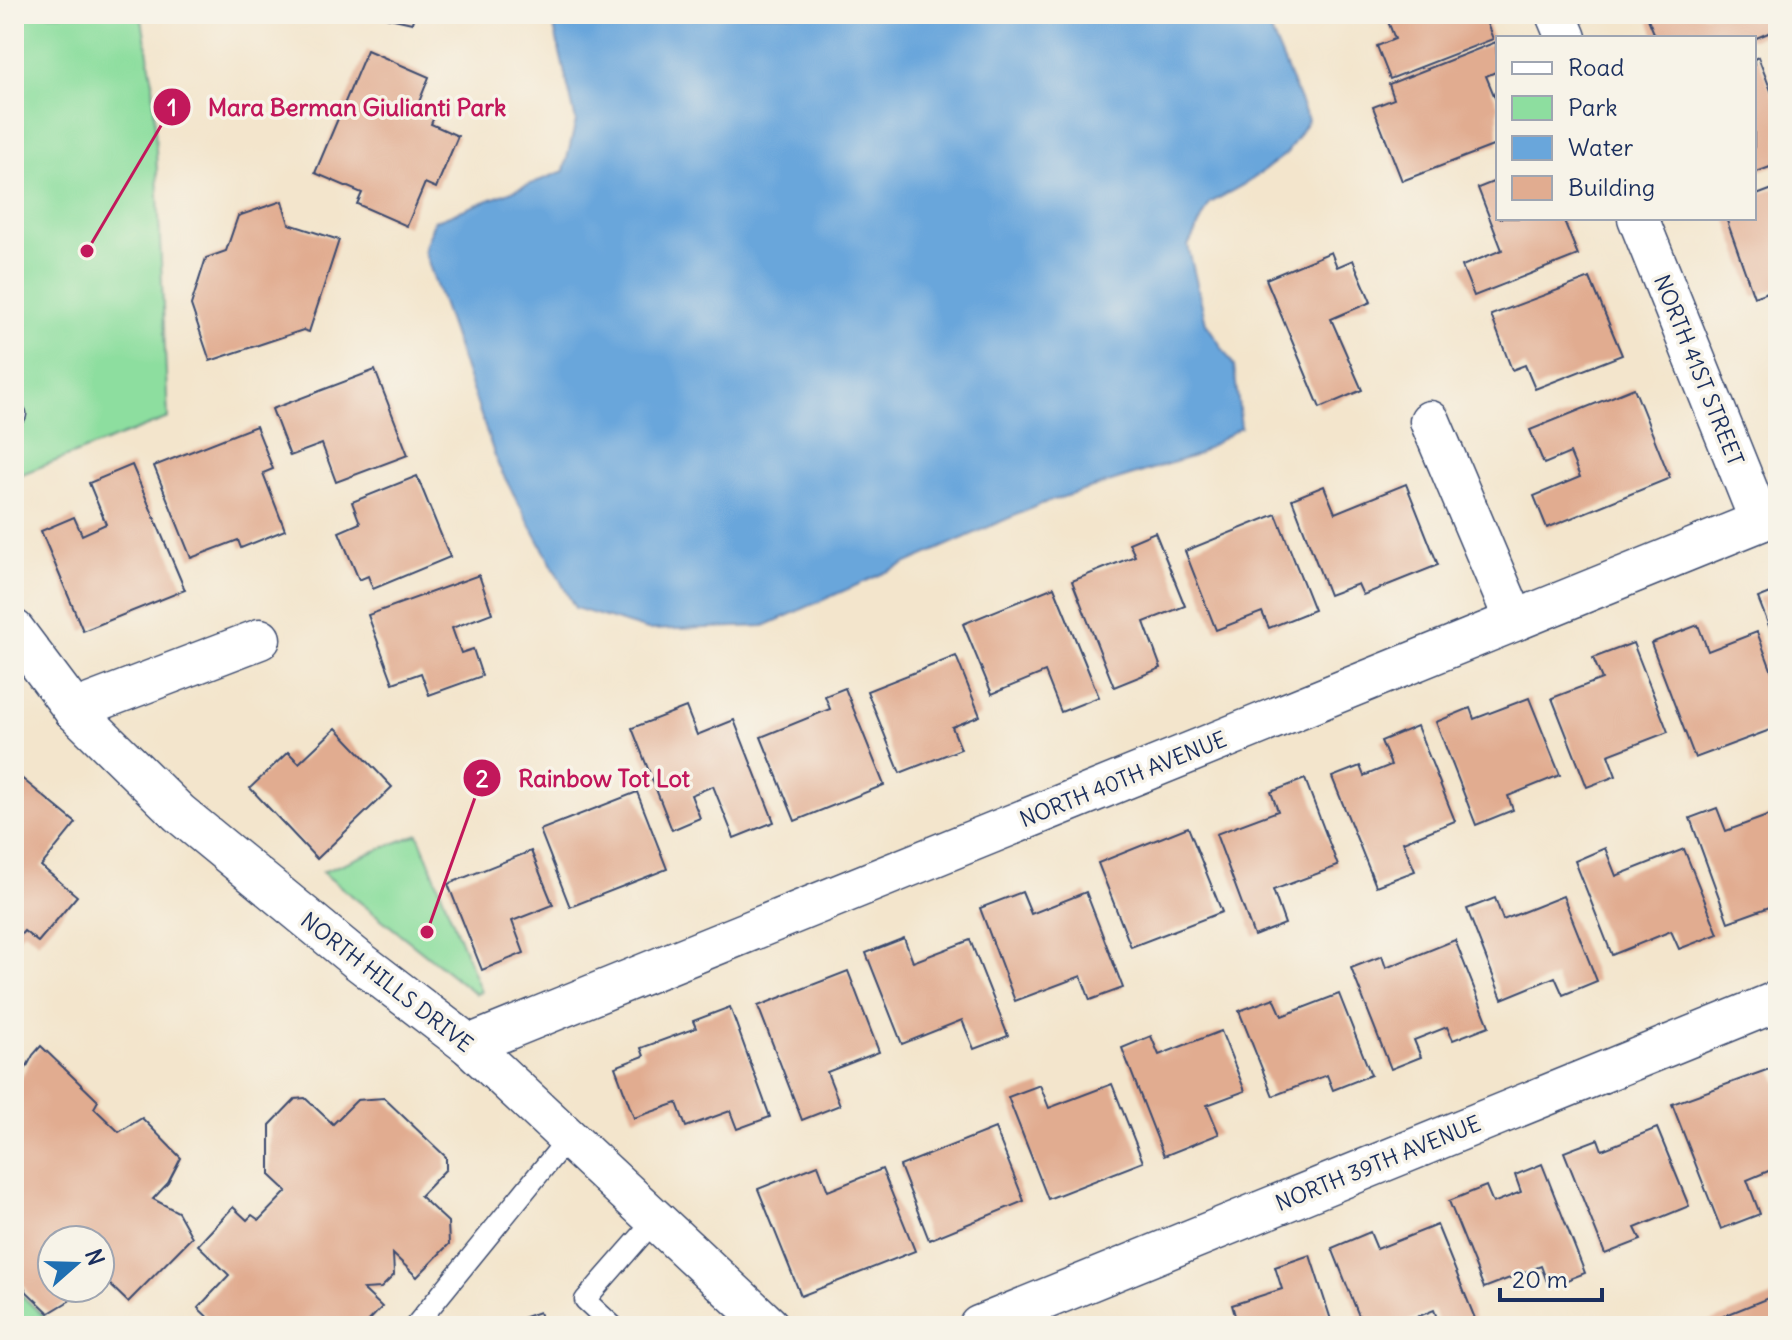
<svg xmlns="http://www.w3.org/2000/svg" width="1792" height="1340" viewBox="0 0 1792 1340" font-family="Delius,sans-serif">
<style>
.green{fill:#8dde9f;stroke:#54867e;stroke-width:2}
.water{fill:#69a6db;stroke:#426a9c;stroke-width:2}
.building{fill:#e1ac90}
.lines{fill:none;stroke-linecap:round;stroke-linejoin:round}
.lane-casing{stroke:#3b4a6e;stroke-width:23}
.street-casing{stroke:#3b4a6e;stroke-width:43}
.lane{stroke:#fff;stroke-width:20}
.street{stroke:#fff;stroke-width:40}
.labels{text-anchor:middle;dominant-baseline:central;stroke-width:7;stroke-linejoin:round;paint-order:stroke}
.street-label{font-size:22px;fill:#1b2f5e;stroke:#f7f3e8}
.leader{fill:none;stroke:#c2185b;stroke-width:3}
.callout-dot{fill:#c2185b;stroke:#f7f3e8;stroke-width:3}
.mark-label{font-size:24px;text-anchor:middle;font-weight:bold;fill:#fff}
.callout-label{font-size:24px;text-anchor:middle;font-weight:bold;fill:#c2185b;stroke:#f7f3e8;stroke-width:7;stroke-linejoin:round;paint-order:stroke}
</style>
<rect width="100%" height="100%" fill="#f7f3e8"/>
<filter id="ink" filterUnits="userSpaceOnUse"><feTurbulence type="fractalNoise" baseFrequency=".0125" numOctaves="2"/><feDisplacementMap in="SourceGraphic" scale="16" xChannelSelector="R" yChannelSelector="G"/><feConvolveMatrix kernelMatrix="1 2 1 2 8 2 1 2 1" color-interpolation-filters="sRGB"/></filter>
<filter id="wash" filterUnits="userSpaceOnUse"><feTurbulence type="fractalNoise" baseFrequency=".006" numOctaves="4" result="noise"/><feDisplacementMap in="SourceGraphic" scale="32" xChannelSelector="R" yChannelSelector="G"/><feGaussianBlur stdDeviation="1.8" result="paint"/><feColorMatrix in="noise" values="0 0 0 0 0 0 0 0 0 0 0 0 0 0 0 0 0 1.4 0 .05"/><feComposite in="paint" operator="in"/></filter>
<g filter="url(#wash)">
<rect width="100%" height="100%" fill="#f3e5cc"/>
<!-- green -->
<g class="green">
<path d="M14,14h127l12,69 15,335 -154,59z"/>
<path d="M418,834l63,158 -5,2 -154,-122z"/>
<path d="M14,1288l40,38h-40z"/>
</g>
<!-- water -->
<path class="water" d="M551,14h713l44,106 -21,33 -37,28 -40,22 -22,43 18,77 28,43 7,61 -47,29 -153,48 -277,122 -116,4 -73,-22 -77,-143 -74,-215 10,-29 130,-50 12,-50z"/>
<g id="blocks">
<!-- building -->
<g class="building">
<path d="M372,14h42l-2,9z"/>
<path d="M1385,14h98l10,25 -103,40 -13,-33 18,-7z"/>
<path d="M1646,14h132v15l-24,10 -98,-1z"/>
<path d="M1496,42l2,29 -12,5 12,29v39l-96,37 -29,-74 21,-8 -5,-15z"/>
<path d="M367,50l62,27 -10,25 18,8 -6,14 27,12 -22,52 -11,-5 -18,43 -50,-22 5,-11 -47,-20z"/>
<path d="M1758,57l20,52v55l-24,9v-114z"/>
<path d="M1498,180v38h65l15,37 -104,41 -12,-30 40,-16 -24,-62z"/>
<path d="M1778,187v101l-24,9 -28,-79h28v-22z"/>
<path d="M282,201l7,23 50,16 -30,92 -6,-2 -93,31 -19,-56 15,-47 20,-7 12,-35z"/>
<path d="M1331,252l6,15 16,-7 18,42 -40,17 31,71 -42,18 -54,-129z"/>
<path d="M1590,278l32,77 -87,34 -10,-24 -13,5 -21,-55z"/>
<path d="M375,370l33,85 -72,27 -14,-38 -32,12 -18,-47z"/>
<path d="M1634,388l36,90 -123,50 -13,-32 46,-19 -10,-24 -26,11 -14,-34z"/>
<path d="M256,426l17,43 -10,4 22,57 -44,18 -3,-8 -47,18 -37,-92z"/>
<path d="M132,465l53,125 -102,41 -42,-100 33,-14 8,18 24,-11 -17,-41z"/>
<path d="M417,476l33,81 -77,32 -5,-13 -9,4 -20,-48 21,-9 -8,-21z"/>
<path d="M1406,484l32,81 -75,30 -5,-11 -29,11 -37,-96 32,-13 11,27z"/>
<path d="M1276,514l38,96 -45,18 -7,-16 -46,18 -31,-79z"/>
<path d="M1155,532l30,74 -41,16 17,46 -47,19 -42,-106 63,-25 -6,-13z"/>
<path d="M479,575l13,38 -40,15 9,25 12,-4 9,27 -53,19 -8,-22 -28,10 -25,-68z"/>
<path d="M1054,587l45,110 -38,15 -16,-40 -53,22 -29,-70z"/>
<path d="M1778,590v59l-20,-51z"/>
<path d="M1698,625l10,26 49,-19 21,56v39l-83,31 -44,-115z"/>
<path d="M1633,643l35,89 -60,23 8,21 -29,11 -35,-89 50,-19 -9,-21z"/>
<path d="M956,656l24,60 -28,11 9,22 -61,24 -33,-82z"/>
<path d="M845,688l39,97 -89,36 -34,-84 69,-28 -5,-13z"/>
<path d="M1529,698l31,77 -52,21 5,14 -37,15 -40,-103 34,-14 4,11z"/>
<path d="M686,707l11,28 37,-15 40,102 -40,16 -21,-52 -22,9 9,23 -28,12 -40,-102z"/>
<path d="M1417,726l38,95 -52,21 12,29 -39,15 -44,-109 28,-11 4,10 27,-11 -10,-24z"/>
<path d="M336,728l56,59 -75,72 -67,-71 38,-36 11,11z"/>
<path d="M14,772l62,51 -35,43 36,30 -39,46 -14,-11 -10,12z"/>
<path d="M1305,779l33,87 -65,24 12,34 -31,12 -38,-102 62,-23 -7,-19z"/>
<path d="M637,792l30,77 -97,38 -30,-77z"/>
<path d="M1717,808l9,23 52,-19v92l-50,18 -38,-104z"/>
<path d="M1188,827l34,85 -91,35 -33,-84z"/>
<path d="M1605,848l11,28 68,-27 34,85 -39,15 -8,-18 -59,24 -37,-94z"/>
<path d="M531,851l22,54 -41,16 12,32 -42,17 -34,-86z"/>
<path d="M1022,892l9,22 55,-22 37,96 -33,12 -9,-24 -66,25 -35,-93z"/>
<path d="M1563,896l34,85 -34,14 -8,-18 -53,22 -35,-90 28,-11 8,22z"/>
<path d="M904,938l9,24 57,-22 38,96 -34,13 -12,-29 -60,24 -36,-91z"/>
<path d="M1455,940l34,86 -36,14 -6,-13 -33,13 7,17 -30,12 -40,-101 31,-12 4,12z"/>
<path d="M848,971l31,81 -52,20 13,33 -38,15 -44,-114z"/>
<path d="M1339,994l32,81 -38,15 -6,-15 -54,21 -34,-85 35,-13 8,18z"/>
<path d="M730,1007l40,110 -33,12 -7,-18 -44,16 -9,-24 -43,15 -19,-51 29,-11 -3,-8 55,-20 -3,-7z"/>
<path d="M1221,1031l24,60 -38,14 12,29 -55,22 -42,-108 29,-12 8,19z"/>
<path d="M41,1046l57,55 -4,7 25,24 23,-14 39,40 -13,25 -15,16 25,13 14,25 -64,65 -28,-27v-35h-48v48h30l-13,13 -20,12 -22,-21 -13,-23v-191l5,3 14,-26z"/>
<path d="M1772,1068l6,15v84l-31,13 13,34 -39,15 -49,-125z"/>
<path d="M1112,1084l31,78 -95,37 -40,-102 32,-12 9,23z"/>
<path d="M305,1098l28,26 24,-24 27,-2 62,59v12l-26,27 28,26 1,22 -32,33 -24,-23 1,21 -13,13 -18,1 19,18 -18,19h-147l-19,-18 31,-33 -31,-30 35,-38 14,13 5,-5 7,5 28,-29 -17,-16v-50l25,-26z"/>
<path d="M995,1128l29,73 -95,39 -29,-74z"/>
<path d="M1657,1128l32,78 -54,22 6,12 -36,14 -41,-102 34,-13 4,11z"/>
<path d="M1542,1164l43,109 -36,14 -8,-21 -57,22 -35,-87 37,-15 7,17 28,-11 -6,-17z"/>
<path d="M818,1165l10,26 54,-22 33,82 -114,45 -43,-107z"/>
<path d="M1437,1225l39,96 -13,5h-23l-6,-16 -39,16h-32l-31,-78 38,-16 7,17z"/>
<path d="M1310,1255l23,71h-95l-6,-21 50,-16 -7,-22z"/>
<path d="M1773,1296l5,13v17h-79z"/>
<path d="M539,1312l5,14h-44z"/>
<path d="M1206,1318l3,8h-23z"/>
</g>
</g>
</g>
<g filter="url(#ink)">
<use href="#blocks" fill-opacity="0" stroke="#3b4a6e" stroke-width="2"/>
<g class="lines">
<defs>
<g id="lane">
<path d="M14,415l2,-1"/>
<path d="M415,1326l153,-188"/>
<path d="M613,1326l-28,-26 70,-80"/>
</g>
<g id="street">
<path d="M1556,14l10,24"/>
<path d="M1638,218l122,303"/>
<path d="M1430,421l84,198"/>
<path d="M14,630l60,80 105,103 180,148 110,84 300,281"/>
<path d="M74,710l186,-71"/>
<path d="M469,1045l1309,-531"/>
<path d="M979,1326l799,-325"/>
</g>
</defs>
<!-- lane casing -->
<use href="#lane" class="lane-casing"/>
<!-- street casing -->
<use href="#street" class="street-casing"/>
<!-- lane -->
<use href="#lane" class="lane"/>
<!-- street -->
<use href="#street" class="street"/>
</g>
</g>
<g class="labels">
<!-- street labels -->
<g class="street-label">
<text transform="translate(1699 370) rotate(68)">NORTH 41ST STREET</text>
<text transform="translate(1123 779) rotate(-22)">NORTH 40TH AVENUE</text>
<text transform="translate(387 982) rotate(38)">NORTH HILLS DRIVE</text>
<text transform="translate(1378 1163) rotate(-22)">NORTH 39TH AVENUE</text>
</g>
</g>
<!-- callouts -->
<path class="leader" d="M87 251L172 107M427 932L482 778"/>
<g class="callout-dot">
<circle cx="87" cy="251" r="8"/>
<circle cx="427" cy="932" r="8"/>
<circle cx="172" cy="107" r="20"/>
<circle cx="482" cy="778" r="20"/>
</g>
<g class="mark-label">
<text x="172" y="116">1</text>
<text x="482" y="787">2</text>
</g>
<g class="callout-label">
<text x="357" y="116">Mara Berman Giulianti Park</text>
<text x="604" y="787">Rainbow Tot Lot</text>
</g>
<!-- margin -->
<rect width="1792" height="1340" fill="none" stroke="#f7f3e8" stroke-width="48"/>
<!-- legend -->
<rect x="1496" y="36" width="260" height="184" fill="#f7f3e8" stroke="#9fa5b1" stroke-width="2"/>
<rect x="1512" y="62" width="40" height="12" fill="#ffffff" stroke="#9fa5b1" stroke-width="2"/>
<text x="1568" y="76" font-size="24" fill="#1b2f5e">Road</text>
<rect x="1512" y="96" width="40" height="24" fill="#8dde9f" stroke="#9fa5b1" stroke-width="2"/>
<text x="1568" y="116" font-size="24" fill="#1b2f5e">Park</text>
<rect x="1512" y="136" width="40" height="24" fill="#69a6db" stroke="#9fa5b1" stroke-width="2"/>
<text x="1568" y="156" font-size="24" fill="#1b2f5e">Water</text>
<rect x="1512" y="176" width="40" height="24" fill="#e1ac90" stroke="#9fa5b1" stroke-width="2"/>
<text x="1568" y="196" font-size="24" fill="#1b2f5e">Building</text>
<!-- north arrow -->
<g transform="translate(76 1264) rotate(70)"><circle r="38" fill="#f7f3e8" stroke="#9fa5b1" stroke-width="2"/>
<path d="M0-6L14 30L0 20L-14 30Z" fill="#1f6fb2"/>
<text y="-12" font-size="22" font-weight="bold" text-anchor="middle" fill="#1b2f5e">N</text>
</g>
<!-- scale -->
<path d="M1500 1288v12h102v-12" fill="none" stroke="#1b2f5e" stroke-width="4"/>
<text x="1512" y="1288" font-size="24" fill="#1b2f5e" stroke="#f7f3e8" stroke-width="6" paint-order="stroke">20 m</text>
</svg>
